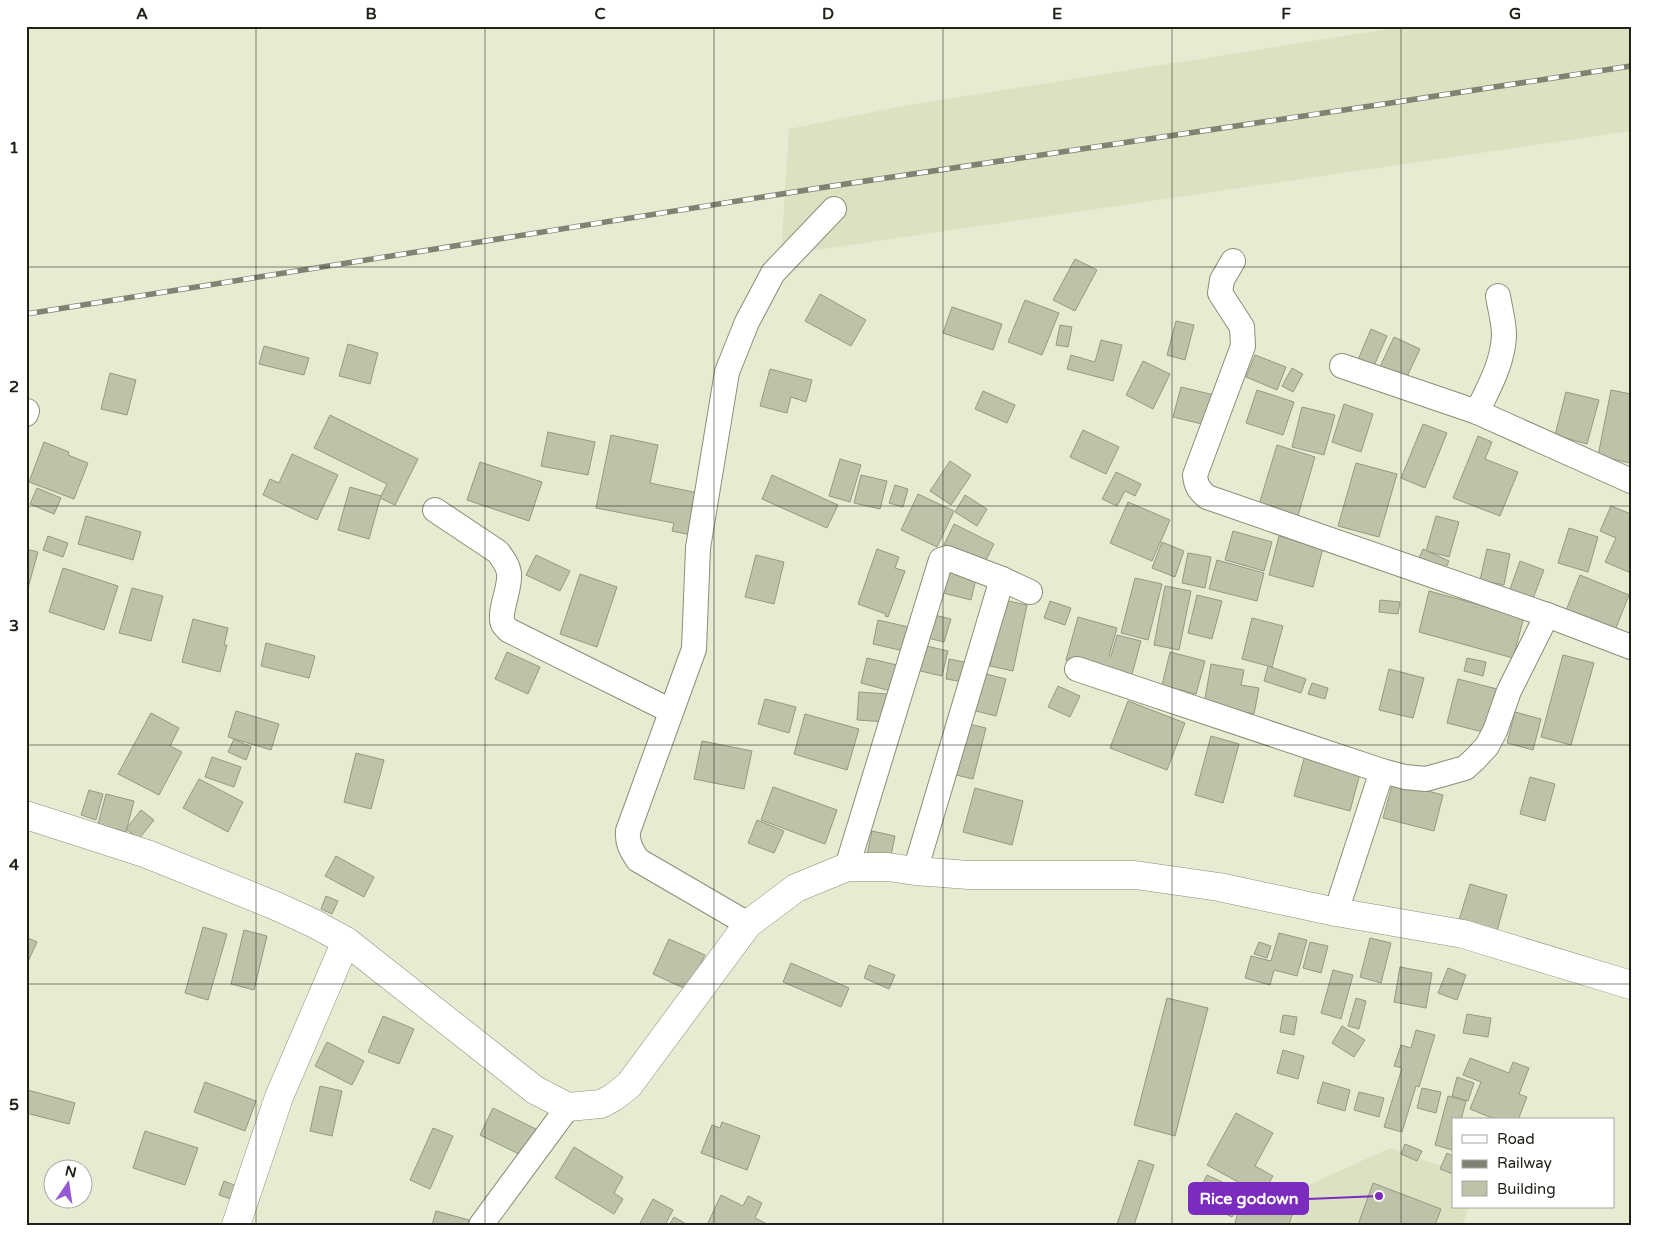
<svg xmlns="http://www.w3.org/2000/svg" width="1657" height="1251" viewBox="0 0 1657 1251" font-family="'Varela Round',sans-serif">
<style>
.built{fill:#dae2c1}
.building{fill:#bcc3a9;stroke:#949a82}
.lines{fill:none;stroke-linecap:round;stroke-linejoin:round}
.street-casing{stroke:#898f77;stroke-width:26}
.secondary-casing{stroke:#898f77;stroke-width:29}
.street{stroke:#fff;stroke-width:24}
.secondary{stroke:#fff;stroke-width:28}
.rail-casing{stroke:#808372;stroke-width:5.5}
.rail{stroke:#fff;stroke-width:4;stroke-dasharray:11;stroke-linecap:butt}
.grid{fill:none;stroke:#202218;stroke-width:1;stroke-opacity:0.55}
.leader{fill:none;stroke:#7b2cbf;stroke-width:2}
.callout-dot{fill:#7b2cbf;stroke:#fff;stroke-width:2}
.callout{fill:#7b2cbf;stroke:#7b2cbf;stroke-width:2}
.callout-label{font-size:16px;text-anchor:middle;font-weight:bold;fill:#fff}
.neatline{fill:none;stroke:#202218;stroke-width:2}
.grid-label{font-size:16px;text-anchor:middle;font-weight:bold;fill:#202218}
</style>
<rect width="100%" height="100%" fill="#e6ecd2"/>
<!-- built -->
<g class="built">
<path d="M1407,26h224v105l-850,124 8,-126 114,-23z"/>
<path d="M1390,1148l63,22v37h16l-7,18h-171l18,-40z"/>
</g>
<!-- building -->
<g class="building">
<path d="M1075,259l22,11 -22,41 -22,-11z"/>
<path d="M820,294l46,26 -15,26 -46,-25z"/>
<path d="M1025,300l34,13 -17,42 -34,-13z"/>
<path d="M952,307l50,17 -9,26 -50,-17z"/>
<path d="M1176,321l18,4 -9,35 -18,-5z"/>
<path d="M1060,325l12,2 -4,20 -12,-2z"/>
<path d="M1371,329l16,7 -14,32 -16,-6z"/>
<path d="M1394,337l26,12 -16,34 -26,-12z"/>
<path d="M1101,340l21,5 -9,36 -46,-12 4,-14 24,7z"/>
<path d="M348,344l30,9 -8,31 -31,-8z"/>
<path d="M264,346l45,12 -5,17 -45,-11z"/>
<path d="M1255,355l31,12 -9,23 -31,-13z"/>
<path d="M1143,361l27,13 -17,35 -27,-14z"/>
<path d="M1292,368l11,6 -10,18 -11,-6z"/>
<path d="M770,369l42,11 -6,22 -15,-5 -4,16 -27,-7z"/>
<path d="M110,373l26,7 -9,35 -26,-6z"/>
<path d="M1181,387l33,8 -8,30 -33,-8z"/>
<path d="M1257,390l37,12 -11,33 -37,-12z"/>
<path d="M1611,390l20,4 -1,69 -32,-7z"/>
<path d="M983,391l32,14 -8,18 -32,-14z"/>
<path d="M1566,392l33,8 -12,44 -32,-9z"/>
<path d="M1344,404l29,10 -12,38 -29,-10z"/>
<path d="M1302,407l33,8 -11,40 -32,-8z"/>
<path d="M330,415l88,44 -23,46 -15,-7 7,-14 -73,-36z"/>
<path d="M1423,424l24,9 -22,55 -24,-10z"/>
<path d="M1083,430l36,17 -13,27 -36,-17z"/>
<path d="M548,432l47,10 -7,33 -47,-9z"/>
<path d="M611,435l47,10 -8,38 53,11 -8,42 -23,-5 2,-8 -78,-15z"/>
<path d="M1478,436l14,6 -7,17 33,13 -18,44 -47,-18z"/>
<path d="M44,442l25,10 -1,3 20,8 -14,36 -45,-17z"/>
<path d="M1277,445l38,12 -18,62 -39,-11z"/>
<path d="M292,454l46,21 -21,45 -54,-25 7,-16 9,4z"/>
<path d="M840,459l21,6 -11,37 -21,-6z"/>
<path d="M950,461l21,14 -20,30 -21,-14z"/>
<path d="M480,462l62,20 -13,39 -62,-21z"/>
<path d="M1356,463l41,11 -18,63 -41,-11z"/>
<path d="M1116,472l25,12 -6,12 -10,-5 -8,15 -15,-7z"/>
<path d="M772,475l66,30 -11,23 -65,-29z"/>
<path d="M861,475l26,6 -7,28 -26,-6z"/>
<path d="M895,485l13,4 -5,18 -14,-4z"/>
<path d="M350,487l31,9 -12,43 -31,-9z"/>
<path d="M37,488l24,10 -7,16 -24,-10z"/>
<path d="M918,494l36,17 -17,36 -36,-17z"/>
<path d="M965,495l22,14 -10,17 -22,-14z"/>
<path d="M1128,502l42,18 -18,41 -42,-18z"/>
<path d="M1611,506l20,8v59l-26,-11 11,-24 -16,-7z"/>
<path d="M86,516l55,16 -8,28 -55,-16z"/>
<path d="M1436,516l23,6 -10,35 -23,-6z"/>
<path d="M954,524l40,20 -10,20 -40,-19z"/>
<path d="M1569,528l29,9 -10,35 -30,-9z"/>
<path d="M1233,531l39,11 -8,29 -39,-11z"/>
<path d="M48,536l20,7 -5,14 -20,-7z"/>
<path d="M1279,536l44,12 -10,39 -44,-12z"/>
<path d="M1162,542l22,9 -9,26 -23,-9z"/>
<path d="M26,549l12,3 -12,43z"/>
<path d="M877,549l22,8 -4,11 10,3 -17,46 -3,-1 1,-2 -28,-10z"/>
<path d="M1423,549l26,12 -7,15 -26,-11z"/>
<path d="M1487,549l23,5 -6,31 -24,-5z"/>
<path d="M1188,553l23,4 -6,31 -23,-5z"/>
<path d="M536,555l34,16 -10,20 -34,-16z"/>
<path d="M756,555l28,7 -10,42 -29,-7z"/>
<path d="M1217,560l47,13 -7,28 -48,-12z"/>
<path d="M1520,561l24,9 -12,31 -23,-9z"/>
<path d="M63,568l55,18 -14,44 -55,-18z"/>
<path d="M948,571l28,8 -5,21 -28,-7z"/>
<path d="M580,574l37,13 -20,60 -37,-13z"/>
<path d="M1580,575l49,20 -15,38 -49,-20z"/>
<path d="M1135,578l27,6 -14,56 -27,-7z"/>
<path d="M1165,586l26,5 -12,59 -25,-5z"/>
<path d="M132,588l31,8 -12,45 -32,-8z"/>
<path d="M1429,591l95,26 -11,41 -94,-26z"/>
<path d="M1197,595l25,6 -10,38 -24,-6z"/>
<path d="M1004,600l23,5 -14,66 -23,-5z"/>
<path d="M1380,600l20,2 -2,12 -19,-2z"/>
<path d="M1050,601l21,7 -6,17 -21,-7z"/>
<path d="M930,614l21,5 -7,23 -20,-5z"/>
<path d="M1078,617l39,11 -8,28h2l6,-21 24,6 -10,37 -65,-18z"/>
<path d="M1252,618l31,8 -11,41 -30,-8z"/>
<path d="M193,619l35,9 -4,17h3l-7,27 -38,-10z"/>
<path d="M878,620l35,8 -5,24 -35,-8z"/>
<path d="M266,643l49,13 -6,22 -48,-12z"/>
<path d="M922,645l26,6 -6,25 -26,-6z"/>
<path d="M507,652l33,15 -12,27 -33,-15z"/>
<path d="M1170,652l35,9 -9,33 -34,-9z"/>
<path d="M1563,655l31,8 -23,82 -30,-8z"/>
<path d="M867,658l34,8 -7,26 -33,-9z"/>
<path d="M1467,658l19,4 -3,14 -19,-5z"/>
<path d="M949,659l25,5 -4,19 -24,-4z"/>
<path d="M1211,664l33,6 -3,15 18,3 -5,26 -50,-10z"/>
<path d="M1268,666l38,13 -5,14 -37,-12z"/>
<path d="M1389,669l35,9 -11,40 -34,-8z"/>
<path d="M978,672l28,7 -10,37 -28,-7z"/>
<path d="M1458,679l39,10 -10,44 -40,-10z"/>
<path d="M1312,683l16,5 -3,11 -17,-5z"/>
<path d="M1058,686l22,10 -10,21 -22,-10z"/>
<path d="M859,692l29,2 -2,28 -29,-2z"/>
<path d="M765,699l31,8 -7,26 -31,-9z"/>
<path d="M1128,701l57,22 -18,47 -57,-22z"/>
<path d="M236,711l43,13 -8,26 -43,-13z"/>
<path d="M1515,712l26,7 -8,31 -26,-7z"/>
<path d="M151,713l28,15 -9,18 12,6 -23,43 -41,-21z"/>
<path d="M805,714l54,15 -12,41 -53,-16z"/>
<path d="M965,723l21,5 -13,51 -21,-5z"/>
<path d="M1211,736l28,8 -16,59 -28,-8z"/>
<path d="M234,739l17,8 -5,13 -18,-8z"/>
<path d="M702,741l50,10 -8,38 -50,-10z"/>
<path d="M356,753l28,7 -13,49 -27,-7z"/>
<path d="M1305,755l56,15 -11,41 -56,-15z"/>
<path d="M212,757l29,10 -7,20 -29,-10z"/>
<path d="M1530,777l25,7 -10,37 -25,-7z"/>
<path d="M199,779l44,23 -15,30 -45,-24z"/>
<path d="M1393,782l50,13 -9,36 -51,-13z"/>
<path d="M773,787l64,23 -12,34 -64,-24z"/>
<path d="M975,788l48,13 -11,44 -49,-13z"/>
<path d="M89,790l14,4 -7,26 -15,-5z"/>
<path d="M106,794l28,7 -8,31 -28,-8z"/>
<path d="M141,810l13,10 -15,19 -13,-10z"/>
<path d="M757,820l27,11 -10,22 -26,-10z"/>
<path d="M872,831l23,5 -6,29 -23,-5z"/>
<path d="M336,856l38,21 -10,20 -39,-21z"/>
<path d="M1470,884l37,11 -10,36 -38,-11z"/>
<path d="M326,896l12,5 -6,13 -11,-5z"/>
<path d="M203,927l24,7 -19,66 -23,-7z"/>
<path d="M244,930l23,6 -13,54 -23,-6z"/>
<path d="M1279,933l28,7 -10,36 -23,-6 -4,15 -25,-7 6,-22 20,5z"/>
<path d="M26,937l11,5 -11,24z"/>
<path d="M1370,938l21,5 -10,40 -21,-6z"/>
<path d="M669,939l36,16 -17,35 -35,-16z"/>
<path d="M1259,942l12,4 -4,12 -13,-4z"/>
<path d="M1310,942l18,4 -7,27 -18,-5z"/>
<path d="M791,963l58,25 -8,19 -58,-25z"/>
<path d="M869,965l26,10 -6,14 -25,-11z"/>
<path d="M1400,967l32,6 -6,35 -32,-6z"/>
<path d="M1448,968l18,7 -9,25 -19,-7z"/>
<path d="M1333,970l20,5 -12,44 -20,-6z"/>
<path d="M1167,998l41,10 -33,128 -41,-11z"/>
<path d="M1356,998l10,3 -7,28 -11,-3z"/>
<path d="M1467,1014l24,4 -3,19 -25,-4z"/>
<path d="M1283,1015l14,2 -3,18 -14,-3z"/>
<path d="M383,1016l31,13 -15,35 -31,-12z"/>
<path d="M1342,1026l23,14 -11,17 -22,-14z"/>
<path d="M1416,1030l19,5 -16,52 -3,-1 -14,46 -18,-5 18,-59 -8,-2 7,-21 10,3z"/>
<path d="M327,1042l37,19 -12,24 -37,-19z"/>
<path d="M1283,1050l21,6 -6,23 -21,-6z"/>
<path d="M1470,1058l39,15 4,-11 16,6 -10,26 8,3 -9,23h-21l-27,-11 11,-27 -18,-7z"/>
<path d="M1457,1077l17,6 -6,18 -16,-5z"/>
<path d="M205,1082l51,19 -11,30 -51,-19z"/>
<path d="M1323,1082l27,8 -5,21 -28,-8z"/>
<path d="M320,1086l22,5 -10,45 -22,-5z"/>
<path d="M1422,1088l19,4 -5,21 -19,-5z"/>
<path d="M28,1090l47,13 -6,21 -43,-11z"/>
<path d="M1359,1092l25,6 -5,19 -25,-7z"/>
<path d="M1448,1096l18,5 -5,19h-8l-1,30 -17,-5z"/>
<path d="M493,1108l43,21 -13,27 -43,-21z"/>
<path d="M1236,1113l37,20 -18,33 18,10 -11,19 -55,-30z"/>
<path d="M722,1122l38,14 -13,34 -46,-17 11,-28 8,3z"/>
<path d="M433,1128l20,8 -23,53 -20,-9z"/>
<path d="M145,1131l53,17 -13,37 -52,-17z"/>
<path d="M1405,1144l17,7 -5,10 -16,-7z"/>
<path d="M574,1147l49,30 -9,16 9,6 -9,15 -59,-36z"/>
<path d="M1447,1153l6,3v18l-13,-5z"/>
<path d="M1139,1160l15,5 -20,60h-14l-3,-1z"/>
<path d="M1207,1175l37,17 -12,25 -37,-18z"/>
<path d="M224,1181l15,6 -5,13 -15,-5z"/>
<path d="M1373,1183l68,26 -6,16h-77z"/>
<path d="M721,1195l22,11 5,-10 14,7 -7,15 14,7h-62z"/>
<path d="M1242,1198l51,15 -4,12h-48l-6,-2z"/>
<path d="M653,1199l20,11 -8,15h-26z"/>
<path d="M436,1211l33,9 -1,5h-36z"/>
<path d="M674,1217l14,8h-19z"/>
</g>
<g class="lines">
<defs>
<g id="street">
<path d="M1233,261l-11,19 -2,13 22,34 1,19 -48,129c1,11 4,15 12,22l340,118 84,32"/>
<path d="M1342,366l135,46 154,69"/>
<path d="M1477,412c12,-25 26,-49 27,-77 0,-13 -4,-26 -6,-39"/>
<path d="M26,414l1,-3"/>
<path d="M435,510l63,42c5,7 10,13 11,21 2,15 -11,39 -6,51 1,2 4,4 5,6l163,81"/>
<path d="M1077,669l305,102 23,6 21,2 39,-11 10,-9 12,-13 8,-15 14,-40 38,-76"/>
<path d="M847,867l94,-307 6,-2 55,21 28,13"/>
<path d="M915,871l87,-292"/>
<path d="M1336,912l46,-141"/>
<path d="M748,924l-110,-64c-7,-10 -11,-17 -10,-29l66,-182 4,-101 29,-176 20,-50 26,-49 61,-64"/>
<path d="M481,1225l87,-118"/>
</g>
<g id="secondary">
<path d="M26,815l121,39 129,52 37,17 33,18 189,149 33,17 33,-3 13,-7 15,-12 119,-161 48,-36 51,-21h41l27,4 54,4h166l84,12 117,25 127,22 168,51"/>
<path d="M236,1225l43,-128 67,-156"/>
</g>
</defs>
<!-- street casing -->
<use href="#street" class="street-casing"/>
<!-- secondary casing -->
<use href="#secondary" class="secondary-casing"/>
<!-- street -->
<use href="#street" class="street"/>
<!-- secondary -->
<use href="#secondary" class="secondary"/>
<defs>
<path id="rail" d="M26,314l806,-128 552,-82 247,-38"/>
</defs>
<!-- rail casing -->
<use href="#rail" class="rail-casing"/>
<!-- rail -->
<use href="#rail" class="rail"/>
</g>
<!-- grid -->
<path class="grid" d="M256,26v1199M485,26v1199M714,26v1199M943,26v1199M1172,26v1199M1401,26v1199M26,267h1605M26,506h1605M26,745h1605M26,984h1605"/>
<!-- callouts -->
<path class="leader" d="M1379 1196L1308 1199"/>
<circle class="callout-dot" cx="1379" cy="1196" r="5"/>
<rect class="callout" x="1189" y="1183" width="119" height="31" rx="5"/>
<g class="callout-label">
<text x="1249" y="1204">Rice godown</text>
</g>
<!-- border -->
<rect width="1657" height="1251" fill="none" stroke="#ffffff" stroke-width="55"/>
<!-- legend -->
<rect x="1452" y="1118" width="162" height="90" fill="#ffffff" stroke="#a6a7a3"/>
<rect x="1462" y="1135" width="25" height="8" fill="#ffffff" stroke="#a6a7a3"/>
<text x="1497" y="1144" font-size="15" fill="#202218">Road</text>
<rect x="1462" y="1160" width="25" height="8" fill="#808372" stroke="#a6a7a3"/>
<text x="1497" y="1168" font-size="15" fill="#202218">Railway</text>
<rect x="1462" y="1181" width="25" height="15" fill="#bcc3a9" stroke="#a6a7a3"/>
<text x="1497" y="1194" font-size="15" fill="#202218">Building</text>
<!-- north arrow -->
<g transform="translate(68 1184) rotate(13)"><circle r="24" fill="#ffffff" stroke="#a6a7a3"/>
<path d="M0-4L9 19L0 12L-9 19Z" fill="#9458d0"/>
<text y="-8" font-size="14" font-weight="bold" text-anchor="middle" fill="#202218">N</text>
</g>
<rect x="28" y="28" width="1602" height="1196" class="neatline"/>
<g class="grid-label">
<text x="142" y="19">A</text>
<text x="371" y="19">B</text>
<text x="600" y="19">C</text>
<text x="828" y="19">D</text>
<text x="1057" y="19">E</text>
<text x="1286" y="19">F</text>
<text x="1515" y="19">G</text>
<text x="14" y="153">1</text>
<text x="14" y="392">2</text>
<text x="14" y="631">3</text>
<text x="14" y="870">4</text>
<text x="14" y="1110">5</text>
</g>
</svg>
